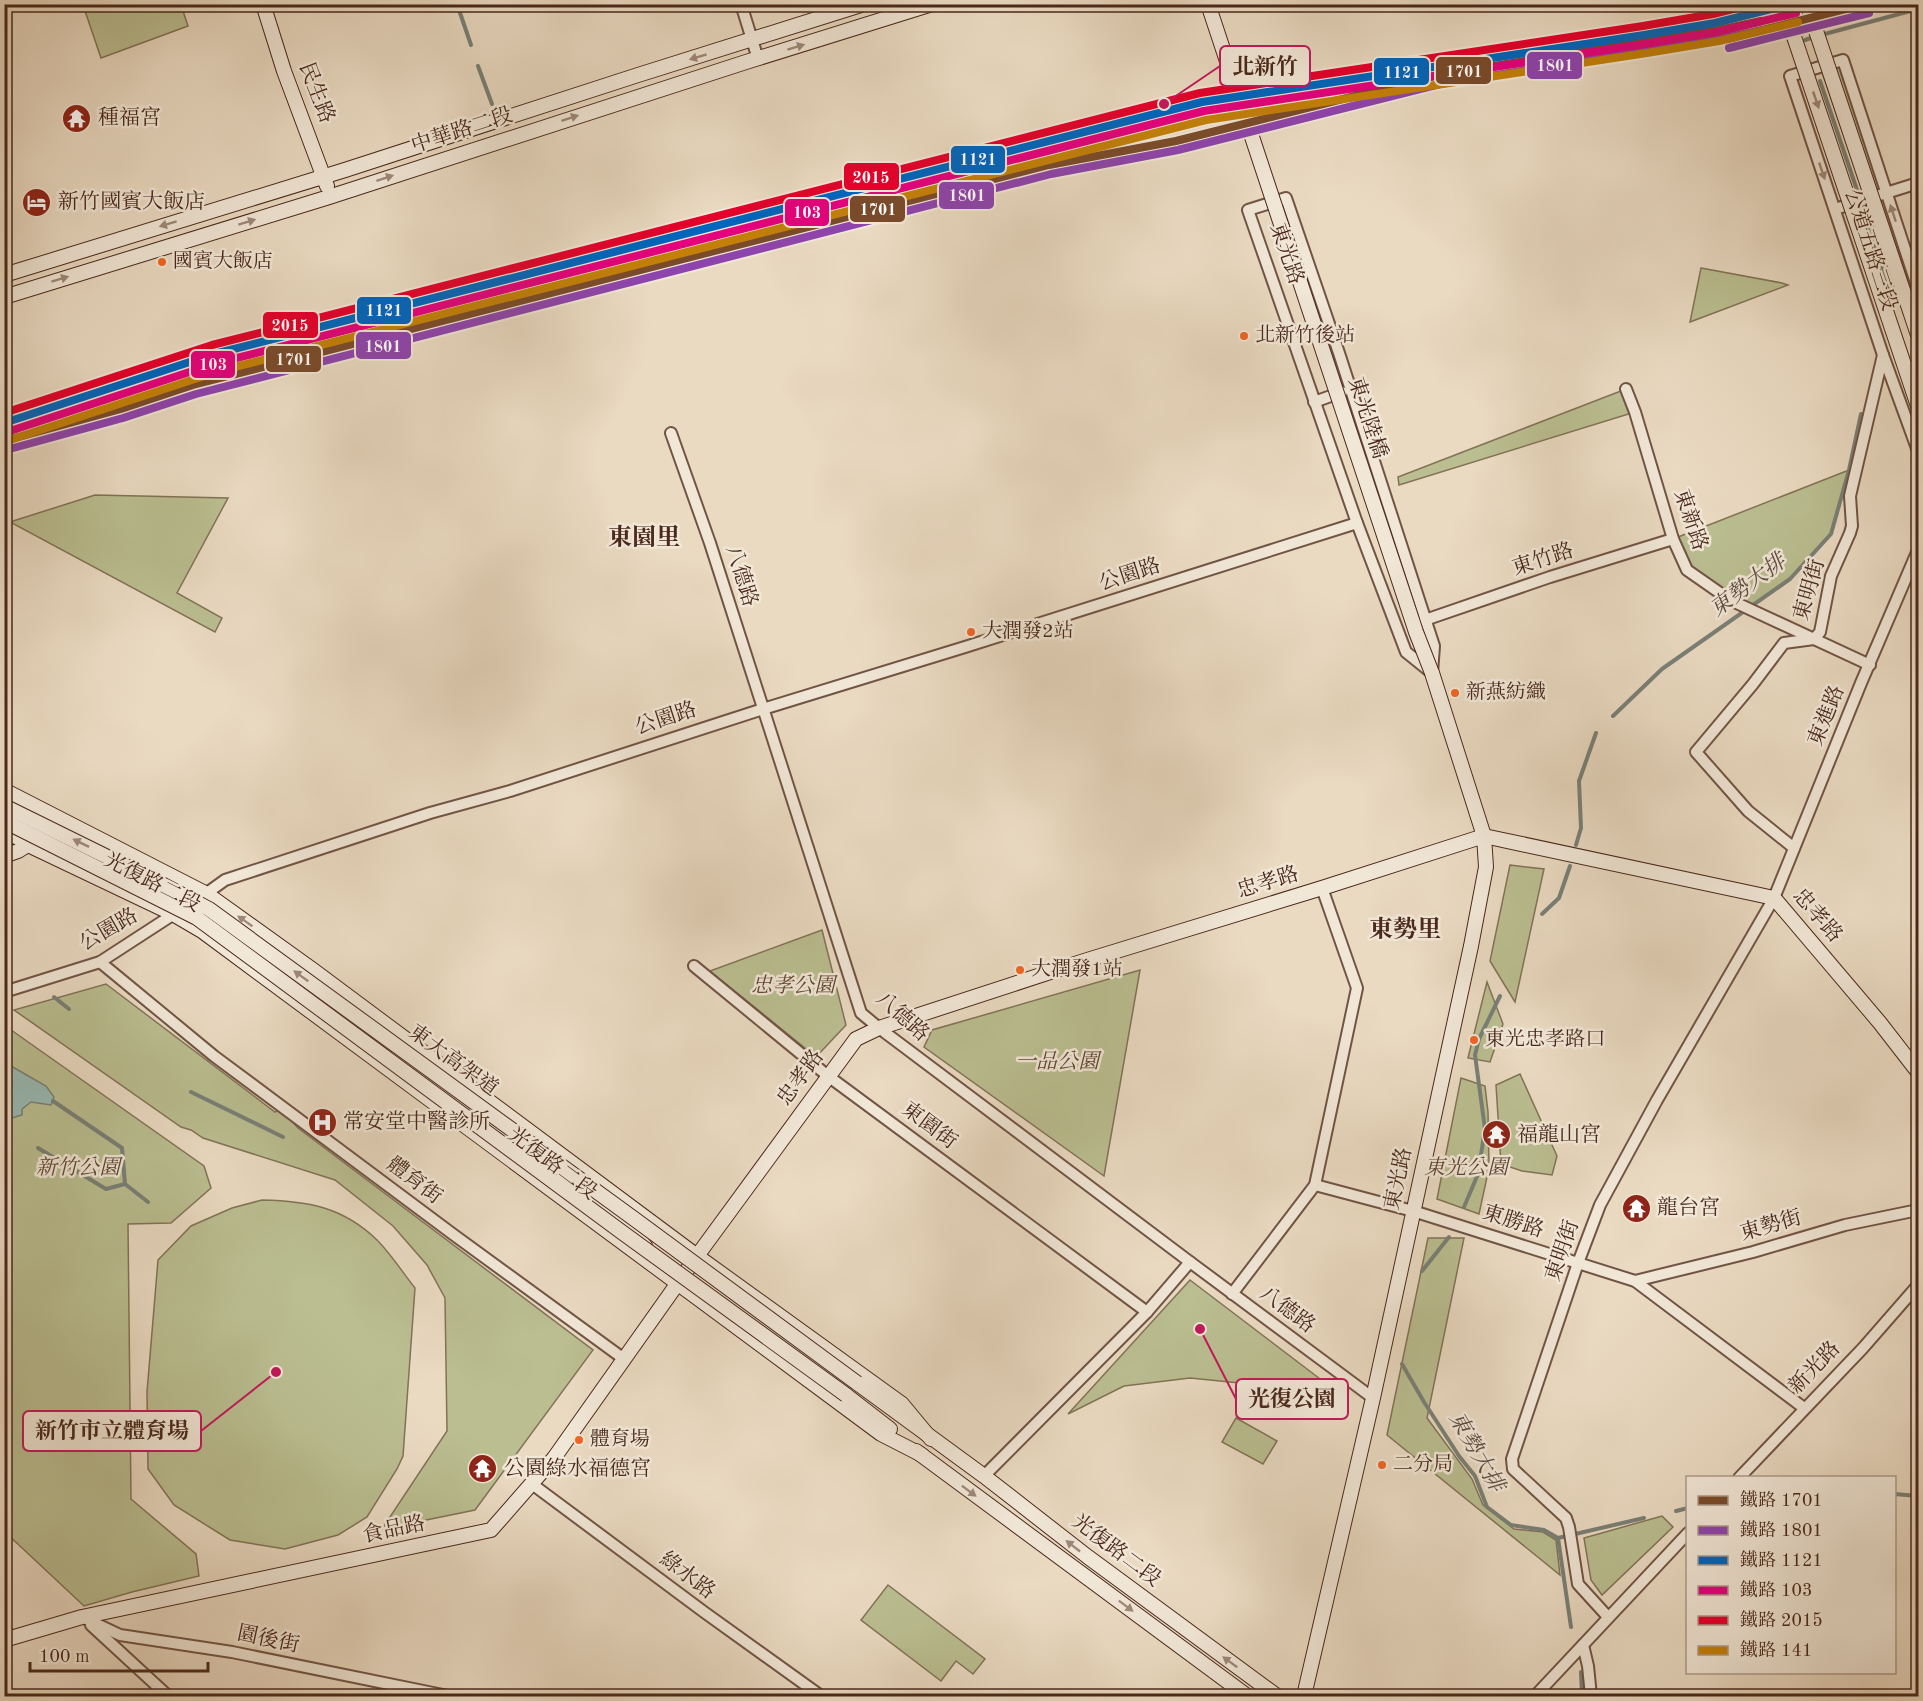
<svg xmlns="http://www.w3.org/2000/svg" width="1923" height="1701" viewBox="0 0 1923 1701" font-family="'Old Standard TT','Noto Serif TC',serif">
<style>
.green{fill:#babe91;stroke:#827356;stroke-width:1.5}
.water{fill:#98bab4;stroke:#798077;stroke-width:1.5}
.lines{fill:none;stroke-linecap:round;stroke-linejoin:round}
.stream{stroke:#798077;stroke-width:4}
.street-casing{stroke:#725445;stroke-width:14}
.secondary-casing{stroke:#4a281b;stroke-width:16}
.street{stroke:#f1e7d7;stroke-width:10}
.secondary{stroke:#f1e7d7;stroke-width:14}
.rail{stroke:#4a281b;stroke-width:4;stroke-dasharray:10 10;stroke-linecap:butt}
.secondary-bridge-casing{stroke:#4a281b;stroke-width:16;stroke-linecap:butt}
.secondary-bridge{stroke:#f1e7d7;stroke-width:14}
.rail-1-casing{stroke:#f1e7d7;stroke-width:12}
.rail-2-casing{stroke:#f1e7d7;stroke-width:12}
.rail-3-casing{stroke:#f1e7d7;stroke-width:12}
.rail-4-casing{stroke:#f1e7d7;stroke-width:12}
.rail-5-casing{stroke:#f1e7d7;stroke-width:12}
.rail-6-casing{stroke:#f1e7d7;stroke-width:12}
.rail-1{stroke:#7a4b2a;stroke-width:8}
.rail-2{stroke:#8e44ad;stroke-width:8}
.rail-3{stroke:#0065bd;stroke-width:8}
.rail-4{stroke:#e5007d;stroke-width:8}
.rail-5{stroke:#e4002b;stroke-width:8}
.rail-6{stroke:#c38008;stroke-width:8}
.oneway{fill:#9e8879}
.bus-dot{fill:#f26522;stroke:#f1e7d7;stroke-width:2}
.labels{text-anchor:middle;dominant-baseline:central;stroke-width:5;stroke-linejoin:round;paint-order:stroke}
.bus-label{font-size:20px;fill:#4a281b;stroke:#f1e7d7;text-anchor:start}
.street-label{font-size:21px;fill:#4a281b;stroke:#f1e7d7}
.poi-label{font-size:21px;fill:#4a281b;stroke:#f1e7d7;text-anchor:start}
.park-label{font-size:21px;font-style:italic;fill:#604633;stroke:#f1e7d7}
.water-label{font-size:22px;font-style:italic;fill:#5e4c41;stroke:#f1e7d7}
.quarter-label{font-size:24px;font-weight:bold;fill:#4a281b;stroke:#f1e7d7}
.leader{fill:none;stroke:#c2185b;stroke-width:2}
.callout-dot{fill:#c2185b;stroke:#f1e7d7;stroke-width:2}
.callout{fill:#f1e7d7;stroke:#c2185b;stroke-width:2}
.callout-label{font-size:22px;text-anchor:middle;font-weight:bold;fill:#4a281b}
.line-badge{stroke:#f1e7d7;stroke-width:2}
.badge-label{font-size:16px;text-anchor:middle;font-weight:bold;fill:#fff}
</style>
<rect width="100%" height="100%" fill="#eadac2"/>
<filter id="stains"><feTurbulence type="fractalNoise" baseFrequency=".00333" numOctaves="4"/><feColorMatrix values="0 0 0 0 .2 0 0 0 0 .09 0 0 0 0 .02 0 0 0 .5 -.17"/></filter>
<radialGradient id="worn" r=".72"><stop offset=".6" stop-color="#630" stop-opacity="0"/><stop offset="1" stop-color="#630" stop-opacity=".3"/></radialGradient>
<!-- green -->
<g class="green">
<path d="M83,5h98l7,21 -87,32z"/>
<path d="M1839,66l71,212 -16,5 -72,-211z"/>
<path d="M1701,268l81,15 6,2 -98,37z"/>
<path d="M1626,389l9,23 -236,73 -1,-8z"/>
<path d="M1849,470l-18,64 -41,45 -42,29 -61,-38 -14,-31z"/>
<path d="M95,495l133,3 -51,95 45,25 -7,14 -205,-110z"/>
<path d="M1510,865l34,4 -29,133 -25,-41z"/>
<path d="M822,930l24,95 -30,32 -106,-86z"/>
<path d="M1140,970l-36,206 -180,-129 8,-17z"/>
<path d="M1487,982l16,42 -13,38 -22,-4z"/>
<path d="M106,984l169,128 6,-3 17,19 295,222 -118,160 -93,19 65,-98 -2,-133 -18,-33 -34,-39 -58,-46 -132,-42 -12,-8 -10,-3 -167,-117z"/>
<path d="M4,1025l200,141 7,22 -40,35 -43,1 3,275 65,55 3,22 -67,16 -48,14 -79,-74z"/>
<path d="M1520,1074l37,82 -5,19 -30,-4 -21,-7 -5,-79z"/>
<path d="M1461,1078l24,8 3,26 1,56 -10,46 -42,-15z"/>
<path d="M262,1200c46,1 81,7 115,40 14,14 26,33 38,48l-12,168 -6,13 -30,48 -29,18 -53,14 -55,-9 -56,-35 -26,-36 -1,-77 11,-132 33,-34 41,-18z"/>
<path d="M1428,1238h36l-37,180 45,61 11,26 31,24 29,3 13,8 4,35 -173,-140z"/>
<path d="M1190,1280l146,111 -36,-2 -110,-11 -66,8 -56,28z"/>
<path d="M1236,1418l41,23 -14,23 -41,-22z"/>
<path d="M1662,1516l11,11 -71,68 -11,-15 -7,-42z"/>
<path d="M888,1585l97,74 -12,15 -17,-13 -15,20 -80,-61z"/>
</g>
<!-- water -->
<path class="water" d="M4,1062l42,24 8,11 -3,8 -20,-3 -9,7v6l-17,5z"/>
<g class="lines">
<!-- stream -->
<g class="stream">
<path d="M457,4l14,41"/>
<path d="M1821,35l97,-26"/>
<path d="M1805,40l9,-3"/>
<path d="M478,66l14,38"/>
<path d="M1820,81l37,109"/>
<path d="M1863,210l28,81"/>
<path d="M1613,716l49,-47 128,-90 41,-45 18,-64 12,-56"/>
<path d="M1576,845l5,-17 -2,-47 17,-48"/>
<path d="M1542,914l17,-16 11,-32"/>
<path d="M54,997l15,12"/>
<path d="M191,1092l92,45"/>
<path d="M53,1101l69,47 3,36 23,18"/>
<path d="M38,1148l68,41 19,-5"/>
<path d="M1464,1207l14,-33 7,-45 -10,-74 4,-16 21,-43"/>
<path d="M1422,1271l27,-34"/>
<path d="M1402,1364l22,38 35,54 16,20 12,31 24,18 33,5 14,8 13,89"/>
<path d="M1894,1494l24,2"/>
<path d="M1676,1511l12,-3"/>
<path d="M1558,1538l86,-20"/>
<path d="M1581,1672l1,24"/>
</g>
<defs>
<g id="street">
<path d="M741,4l17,55"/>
<path d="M1286,198l53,155 95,293 -2,27 -26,-21 -49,-129 -109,-313z"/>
<path d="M1835,209l83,-26"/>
<path d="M1918,289l-75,-229 -53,16 93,279 35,96"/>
<path d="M1626,389l9,23 38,127 14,31 43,30 140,65"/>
<path d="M1314,402l28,-10"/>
<path d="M671,433l39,110 151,470 18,15 311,234 183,136"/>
<path d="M1425,620l125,-43 123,-38"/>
<path d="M4,833l22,11"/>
<path d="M1794,848l-46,-37 -52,-59 57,-68 31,-41 30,-4 6,-7 11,-56 19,-43 2,-7 -2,-30 33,-141"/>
<path d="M200,898l25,-18 205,-67 80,-22 253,-82 202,-62 392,-124"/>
<path d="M100,962l114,94 240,179 170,124"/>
<path d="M694,966l134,110 319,236"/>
<path d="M4,992l96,-30 77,-50"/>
<path d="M1315,1185l98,26 222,70 169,127"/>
<path d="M1635,1281l118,-29 92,-27 73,-15"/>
<path d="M1232,1294l83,-109 42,-197 -35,-100"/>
<path d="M984,1476l163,-164 43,-50"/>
<path d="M1739,1478l124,-130 55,-63"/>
<path d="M532,1484l172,128 117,84"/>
<path d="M82,1617l38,18 112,17 216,44"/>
<path d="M1608,1617l-30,-33 -9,-57 -3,-9 -53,-49 -1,-10 66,-196 22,-58 57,-105 117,-202 87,-215 57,-133"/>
<path d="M91,1625l77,71"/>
<path d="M1583,1645l5,21 3,30"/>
<path d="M1535,1696l153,-163"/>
</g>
<g id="secondary">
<path d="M263,4l21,67 43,115"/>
<path d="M4,275l341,-105 293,-95 226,-71"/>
<path d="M4,297l325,-100 417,-135 186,-58"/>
<path d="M4,790l203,104 106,76 384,286 205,148 29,35"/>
<path d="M26,844l147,70 29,17 679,503 41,21"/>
<path d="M4,856l14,-5 16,-10"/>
<path d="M297,992l22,6 310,229 16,19"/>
<path d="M857,1383l127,93 104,81 189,139"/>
<path d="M846,1395l44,34"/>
<path d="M916,1451l331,245"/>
<path d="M4,1640l78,-23 409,-87 63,-72 143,-202 159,-217 23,-11 205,-67 238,-73 162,-52 290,62 106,125 38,49"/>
<path d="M1304,1696l69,-298 98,-452 15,-79 -2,-31 -52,-163"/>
</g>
</defs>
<!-- street casing -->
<use href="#street" class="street-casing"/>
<!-- secondary casing -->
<use href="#secondary" class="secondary-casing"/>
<!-- street -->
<use href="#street" class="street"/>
<!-- secondary -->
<use href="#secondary" class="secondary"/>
<!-- rail -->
<g class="rail">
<path d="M1761,21l74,-17"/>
<path d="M1482,68l64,-18"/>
</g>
<defs>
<g id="secondary-bridge">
<path d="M1208,4l208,628 16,41"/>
<path d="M1783,4l135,402"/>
<path d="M1807,4l111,331"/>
<path d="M4,806l150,74 55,29 424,309 224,165"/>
<path d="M4,821l193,97 426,315 223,162"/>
</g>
</defs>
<!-- secondary-bridge casing -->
<use href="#secondary-bridge" class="secondary-bridge-casing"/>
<!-- secondary-bridge -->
<use href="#secondary-bridge" class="secondary-bridge"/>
<defs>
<g id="rail-1">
<path d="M1727,39l138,-35"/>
<path d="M4,441l117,-32 72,-24 856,-220 127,-24 262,-66 281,-45 42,-9"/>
</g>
<g id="rail-2">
<path d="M1729,48l140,-35"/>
<path d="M6,450l117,-32 73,-24 855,-220 127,-24 262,-66 280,-45 43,-9"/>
</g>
<path id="rail-3" d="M4,423l210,-69 988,-252 442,-67 71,-12 77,-19"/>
<path id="rail-4" d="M7,432l210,-69 987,-252 441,-67 72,-12 79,-19"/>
<path id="rail-5" d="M4,413l208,-68 988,-252 443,-67 70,-12 40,-10"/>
<path id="rail-6" d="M10,440l209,-69 987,-251 441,-67 72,-12 79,-19"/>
</defs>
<!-- rail-1 casing -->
<use href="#rail-1" class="rail-1-casing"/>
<!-- rail-2 casing -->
<use href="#rail-2" class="rail-2-casing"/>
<!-- rail-3 casing -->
<use href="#rail-3" class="rail-3-casing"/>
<!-- rail-4 casing -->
<use href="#rail-4" class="rail-4-casing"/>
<!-- rail-5 casing -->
<use href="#rail-5" class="rail-5-casing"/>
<!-- rail-6 casing -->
<use href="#rail-6" class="rail-6-casing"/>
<!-- rail-1 -->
<use href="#rail-1" class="rail-1"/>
<!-- rail-2 -->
<use href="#rail-2" class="rail-2"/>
<!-- rail-3 -->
<use href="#rail-3" class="rail-3"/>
<!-- rail-4 -->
<use href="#rail-4" class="rail-4"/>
<!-- rail-5 -->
<use href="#rail-5" class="rail-5"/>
<!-- rail-6 -->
<use href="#rail-6" class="rail-6"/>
</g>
<!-- one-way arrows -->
<defs><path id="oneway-solid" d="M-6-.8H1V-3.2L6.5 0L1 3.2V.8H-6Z" transform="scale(1.5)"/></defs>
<g class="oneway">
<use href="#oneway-solid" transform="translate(796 47) rotate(-17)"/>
<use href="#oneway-solid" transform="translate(698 57) rotate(163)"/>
<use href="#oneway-solid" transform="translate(1816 100) rotate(71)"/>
<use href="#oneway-solid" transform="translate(570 118) rotate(-18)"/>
<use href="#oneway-solid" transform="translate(1822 171) rotate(71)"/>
<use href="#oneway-solid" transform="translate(385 178) rotate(-18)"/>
<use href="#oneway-solid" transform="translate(1893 213) rotate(-108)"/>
<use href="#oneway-solid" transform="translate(247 222) rotate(-17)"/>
<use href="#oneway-solid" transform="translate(168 224) rotate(163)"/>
<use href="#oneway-solid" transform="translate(60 279) rotate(-17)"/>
<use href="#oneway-solid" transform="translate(81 843) rotate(-154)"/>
<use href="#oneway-solid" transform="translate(245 921) rotate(-145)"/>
<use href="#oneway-solid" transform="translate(301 976) rotate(-144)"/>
<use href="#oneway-solid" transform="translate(969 1491) rotate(37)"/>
<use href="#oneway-solid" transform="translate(1073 1546) rotate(-142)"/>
<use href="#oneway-solid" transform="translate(1126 1606) rotate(37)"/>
<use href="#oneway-solid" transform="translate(1230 1662) rotate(-144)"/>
</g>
<!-- icons -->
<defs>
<symbol id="temple-disc" viewBox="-11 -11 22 22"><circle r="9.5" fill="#8f2418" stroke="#f1e7d7"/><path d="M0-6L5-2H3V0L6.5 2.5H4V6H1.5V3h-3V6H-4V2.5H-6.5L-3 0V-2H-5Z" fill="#fff"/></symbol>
<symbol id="hotel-disc" viewBox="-11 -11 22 22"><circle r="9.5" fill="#8f2418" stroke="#f1e7d7"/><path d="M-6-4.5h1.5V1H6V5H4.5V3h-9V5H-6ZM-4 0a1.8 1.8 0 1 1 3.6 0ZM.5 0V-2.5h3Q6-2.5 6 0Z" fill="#fff"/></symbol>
<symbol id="hospital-disc" viewBox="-11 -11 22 22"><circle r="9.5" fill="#8f2418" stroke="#f1e7d7"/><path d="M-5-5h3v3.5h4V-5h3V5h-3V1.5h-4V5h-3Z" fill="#fff"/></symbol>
</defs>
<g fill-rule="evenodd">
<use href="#temple-disc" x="60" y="102" width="33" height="33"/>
<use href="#hotel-disc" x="20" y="186" width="33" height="33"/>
<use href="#hospital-disc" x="306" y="1106" width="33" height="33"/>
<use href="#temple-disc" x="1480" y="1118" width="33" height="33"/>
<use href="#temple-disc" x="1620" y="1192" width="33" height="33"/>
<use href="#temple-disc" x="466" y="1452" width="33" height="33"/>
</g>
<!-- markers -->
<g class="bus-dot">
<circle cx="162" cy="262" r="5"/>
<circle cx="1244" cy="336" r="5"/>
<circle cx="971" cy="632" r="5"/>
<circle cx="1455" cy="693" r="5"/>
<circle cx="1020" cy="970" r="5"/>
<circle cx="1474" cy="1040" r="5"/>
<circle cx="579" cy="1440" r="5"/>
<circle cx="1382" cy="1465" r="5"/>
</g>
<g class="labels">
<!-- bus labels -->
<g class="bus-label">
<text x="173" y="262">國賓大飯店</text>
<text x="1255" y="336">北新竹後站</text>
<text x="982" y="632">大潤發2站</text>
<text x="1466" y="693">新燕紡織</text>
<text x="1031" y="970">大潤發1站</text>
<text x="1485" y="1040">東光忠孝路口</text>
<text x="590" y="1440">體育場</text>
<text x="1393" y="1465">二分局</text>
</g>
<!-- street labels -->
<g class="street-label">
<text transform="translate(316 93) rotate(69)">民生路</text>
<text transform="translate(462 131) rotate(-18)">中華路二段</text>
<text transform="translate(1870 250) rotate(72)">公道五路三段</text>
<text transform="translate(1286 254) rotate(71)">東光路</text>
<text transform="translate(1367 418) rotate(72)">東光陸橋</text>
<text transform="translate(1690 520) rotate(71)">東新路</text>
<text transform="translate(1543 560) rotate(-18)">東竹路</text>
<text transform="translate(1130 575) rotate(-18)">公園路</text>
<text transform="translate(741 576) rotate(73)">八德路</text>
<text transform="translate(1810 590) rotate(-74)">東明街</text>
<text transform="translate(1827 716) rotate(-68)">東進路</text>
<text transform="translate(666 719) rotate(-18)">公園路</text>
<text transform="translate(152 883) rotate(27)">光復路二段</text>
<text transform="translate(1268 883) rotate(-17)">忠孝路</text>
<text transform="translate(1817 916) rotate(49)">忠孝路</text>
<text transform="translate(109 930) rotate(-30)">公園路</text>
<text transform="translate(902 1017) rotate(42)">八德路</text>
<text transform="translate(453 1061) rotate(36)">東大高架道</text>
<text transform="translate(801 1078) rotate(-54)">忠孝路</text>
<text transform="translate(929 1126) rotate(37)">東園街</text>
<text transform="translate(552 1164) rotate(37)">光復路二段</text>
<text transform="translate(1399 1179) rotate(-78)">東光路</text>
<text transform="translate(414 1181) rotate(37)">體育街</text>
<text transform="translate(1513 1222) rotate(18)">東勝路</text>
<text transform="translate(1771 1226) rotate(-16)">東勢街</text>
<text transform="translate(1563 1251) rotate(-71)">東明街</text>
<text transform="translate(1287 1310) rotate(37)">八德路</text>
<text transform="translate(1815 1368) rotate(-46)">新光路</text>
<text transform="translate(394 1530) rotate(-12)">食品路</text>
<text transform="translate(1116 1551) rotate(37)">光復路二段</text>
<text transform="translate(687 1576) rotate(37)">綠水路</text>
<text transform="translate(268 1640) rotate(12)">園後街</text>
</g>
<!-- poi labels -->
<g class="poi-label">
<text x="98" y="118">種福宮</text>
<text x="58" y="202">新竹國賓大飯店</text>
<text x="343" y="1122">常安堂中醫診所</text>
<text x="1517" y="1135">福龍山宮</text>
<text x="1657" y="1208">龍台宮</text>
<text x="504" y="1469">公園綠水福德宮</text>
</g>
<!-- park labels -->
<g class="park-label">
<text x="793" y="986">忠孝公園</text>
<text x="1057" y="1062">一品公園</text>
<text x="78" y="1168">新竹公園</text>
<text x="1466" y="1168">東光公園</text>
</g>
<!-- water labels -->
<g class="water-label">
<text transform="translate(1748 586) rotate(-37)">東勢大排</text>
<text transform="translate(1476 1452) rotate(60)">東勢大排</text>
</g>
<!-- quarter labels -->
<g class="quarter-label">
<text x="644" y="539">東園里</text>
<text x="1405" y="931">東勢里</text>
</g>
</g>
<!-- callouts -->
<path class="leader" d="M1164 104L1220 66M1200 1329L1236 1399M276 1372L201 1431"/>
<g class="callout-dot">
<circle cx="1164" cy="104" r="6"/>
<circle cx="1200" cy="1329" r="6"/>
<circle cx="276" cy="1372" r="6"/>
</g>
<g class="callout">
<rect x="1220" y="46" width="90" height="40" rx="6"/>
<rect x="1236" y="1379" width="112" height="40" rx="6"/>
<rect x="23" y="1411" width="178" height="40" rx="6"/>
</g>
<g class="callout-label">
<text x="1265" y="74">北新竹</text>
<text x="1292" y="1406">光復公園</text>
<text x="112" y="1438">新竹市立體育場</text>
</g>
<g class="line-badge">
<rect x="1526" y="51" width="57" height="29" rx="6" fill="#8e44ad"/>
<rect x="1435" y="56" width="57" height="29" rx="6" fill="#7a4b2a"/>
<rect x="1373" y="57" width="57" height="29" rx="6" fill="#0065bd"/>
<rect x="950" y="145" width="56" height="29" rx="6" fill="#0065bd"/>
<rect x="843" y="162" width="57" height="29" rx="6" fill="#e4002b"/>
<rect x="938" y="181" width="57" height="29" rx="6" fill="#8e44ad"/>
<rect x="849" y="195" width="57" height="28" rx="6" fill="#7a4b2a"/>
<rect x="784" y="198" width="46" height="29" rx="6" fill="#e5007d"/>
<rect x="356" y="296" width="56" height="29" rx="6" fill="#0065bd"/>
<rect x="262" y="311" width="57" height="28" rx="6" fill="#e4002b"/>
<rect x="355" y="331" width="57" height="29" rx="6" fill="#8e44ad"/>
<rect x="265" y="345" width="57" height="28" rx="6" fill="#7a4b2a"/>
<rect x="190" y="350" width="46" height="29" rx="6" fill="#e5007d"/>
</g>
<g class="badge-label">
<text x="1555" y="71">1801</text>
<text x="1464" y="77">1701</text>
<text x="1402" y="78">1121</text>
<text x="978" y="165">1121</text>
<text x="871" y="183">2015</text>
<text x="967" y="201">1801</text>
<text x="878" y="215">1701</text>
<text x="807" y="218">103</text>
<text x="384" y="316">1121</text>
<text x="290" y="331">2015</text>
<text x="383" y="352">1801</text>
<text x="294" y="365">1701</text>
<text x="213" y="370">103</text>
</g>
<!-- margin -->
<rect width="1923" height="1701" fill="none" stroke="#eadac2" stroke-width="24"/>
<rect x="6" y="6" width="1911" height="1689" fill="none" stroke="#4a281b" stroke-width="3"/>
<rect x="12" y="12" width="1899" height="1677" fill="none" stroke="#4a281b" stroke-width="1.5"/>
<!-- legend -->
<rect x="1686" y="1476" width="210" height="198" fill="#f1e7d7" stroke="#ae9b8c" stroke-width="1.5"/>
<rect x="1698" y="1496" width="30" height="9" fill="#7a4b2a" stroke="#ae9b8c" stroke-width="1.5"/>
<text x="1740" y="1506" font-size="18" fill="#4a281b">鐵路 1701</text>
<rect x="1698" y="1526" width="30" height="9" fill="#8e44ad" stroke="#ae9b8c" stroke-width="1.5"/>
<text x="1740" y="1536" font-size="18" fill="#4a281b">鐵路 1801</text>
<rect x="1698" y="1556" width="30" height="9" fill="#0065bd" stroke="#ae9b8c" stroke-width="1.5"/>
<text x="1740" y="1566" font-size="18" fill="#4a281b">鐵路 1121</text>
<rect x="1698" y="1586" width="30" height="9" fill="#e5007d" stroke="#ae9b8c" stroke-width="1.5"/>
<text x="1740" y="1596" font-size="18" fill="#4a281b">鐵路 103</text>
<rect x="1698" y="1616" width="30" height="9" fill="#e4002b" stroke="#ae9b8c" stroke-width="1.5"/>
<text x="1740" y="1626" font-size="18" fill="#4a281b">鐵路 2015</text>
<rect x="1698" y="1646" width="30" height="9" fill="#c38008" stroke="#ae9b8c" stroke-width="1.5"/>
<text x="1740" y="1656" font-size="18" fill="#4a281b">鐵路 141</text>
<!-- scale -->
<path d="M30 1662v9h178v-9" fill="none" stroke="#4a281b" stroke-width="3"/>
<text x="39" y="1662" font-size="18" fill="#4a281b" stroke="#f1e7d7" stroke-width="4.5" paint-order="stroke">100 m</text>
<rect width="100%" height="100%" filter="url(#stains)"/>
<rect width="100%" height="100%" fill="url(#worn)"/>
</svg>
